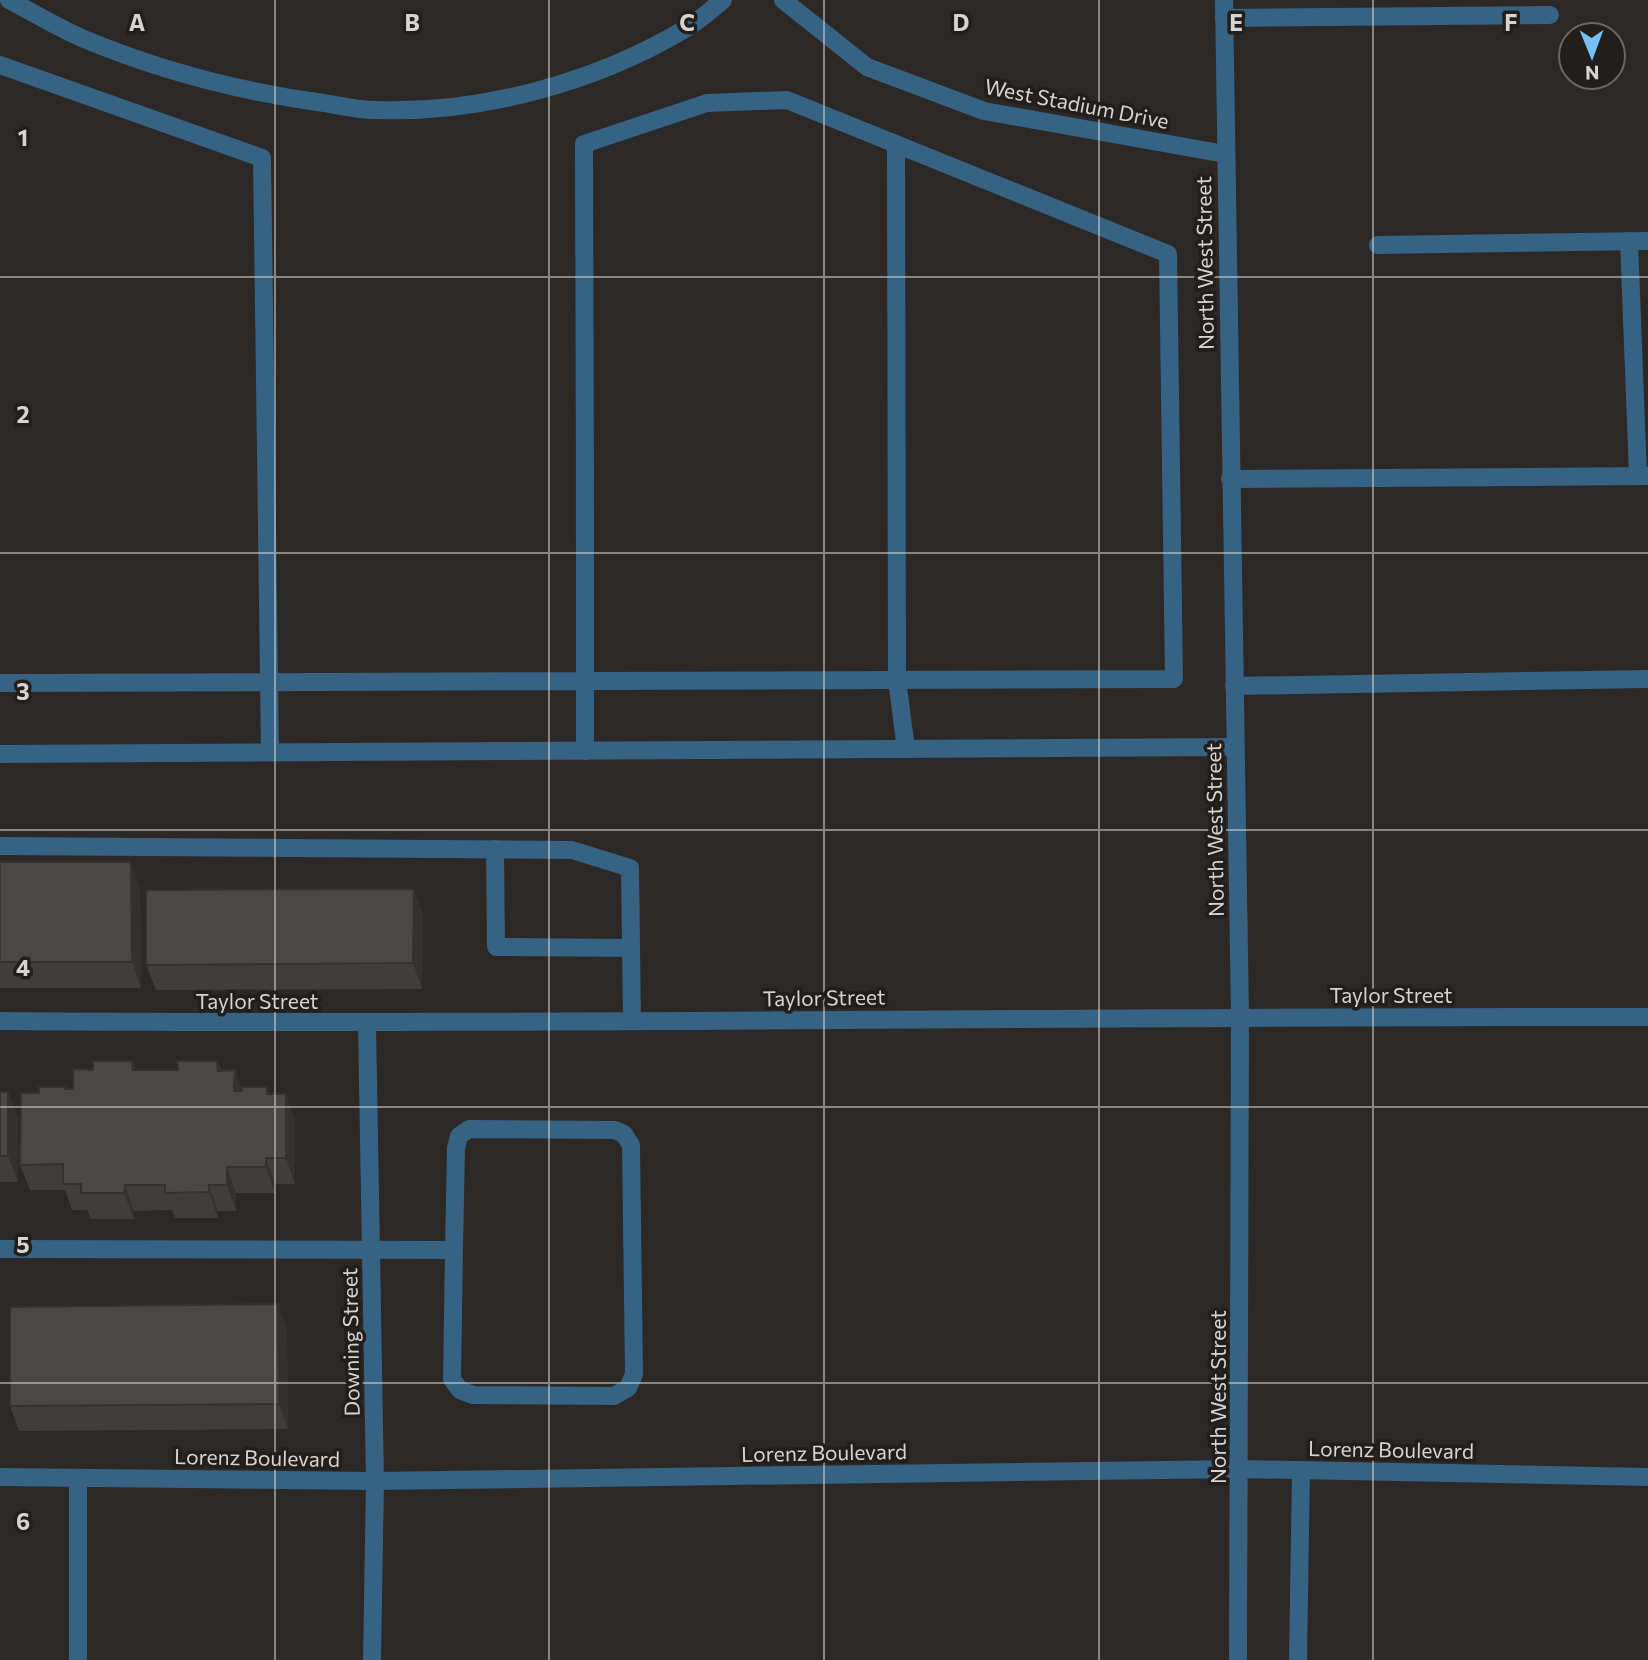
<svg xmlns="http://www.w3.org/2000/svg" width="1648" height="1660" viewBox="0 0 1648 1660" font-family="Commissioner,sans-serif">
<style>
.lines{fill:none;stroke-linecap:round;stroke-linejoin:round}
.minor{stroke:#366283;stroke-width:18}
.wall{fill:#403d3a}
.shaded-wall{fill:#343230}
.building{fill:#4b4744;stroke:#343230;stroke-width:2}
.grid{fill:none;stroke:#d6d4d2;stroke-width:2;stroke-opacity:0.55}
.labels{text-anchor:middle;dominant-baseline:central;stroke-width:7;stroke-linejoin:round;paint-order:stroke}
.street-label{font-size:21px;fill:#d6d4d2;stroke:#221e1b}
.grid-label{font-size:23px;text-anchor:middle;font-weight:bold;fill:#d6d4d2;stroke:#221e1b;stroke-width:7;stroke-linejoin:round;paint-order:stroke}
</style>
<rect width="100%" height="100%" fill="#2c2825"/>
<g class="lines">
<!-- minor -->
<g class="minor">
<path d="M9,0c25,13 49,28 75,39 77,32 158,53 240,64 17,3 35,7 52,7 105,4 220,-28 309,-81 14,-8 26,-19 38,-29"/>
<path d="M783,0l84,67 117,44 241,43"/>
<path d="M1224,0l16,1016 -2,644"/>
<path d="M1224,18l326,-3"/>
<path d="M0,65l262,93 8,594"/>
<path d="M896,144l1,536 9,69"/>
<path d="M1629,241l9,235"/>
<path d="M1378,245l270,-4"/>
<path d="M1230,479l418,-3"/>
<path d="M0,683c391,-1 783,-3 1174,-4l-6,-425 -381,-154 -80,3 -123,41c1,202 1,405 1,607"/>
<path d="M1234,686l414,-7"/>
<path d="M0,754l1235,-7"/>
<path d="M0,846l572,4 58,18 2,153"/>
<path d="M495,849l1,98 135,1"/>
<path d="M0,1021c549,4 1099,-5 1648,-4"/>
<path d="M367,1024l8,457 -3,179"/>
<path d="M0,1249l454,1 -2,129 8,11 13,5 141,1 14,-8 6,-14 -3,-229 -7,-11 -9,-4 -146,-1 -10,7 -3,12 -2,102"/>
<path d="M0,1477l375,4 864,-12 409,8"/>
<path d="M78,1478v182"/>
<path d="M1298,1660l3,-190"/>
</g>
</g>
<!-- wall -->
<g class="wall">
<path d="M0,862l140,25 1,101h-141z"/>
<path d="M423,914l-1,75 -266,1 -10,-25z"/>
<path d="M132,1061l4,9h42l39,-9 4,9h14l7,21 27,3 26,25v65h-20v9h-39v18h-18v7h-43l-3,-8 -38,1v8h-43l-4,-9h-15l-7,-20h-35l-10,-25 19,-72 26,-6 1,2h7l20,-19z"/>
<path d="M0,1092h8l10,26v64h-18z"/>
<path d="M278,1304l9,26 1,99 -269,2 -9,-25z"/>
</g>
<!-- shaded-wall -->
<g class="shaded-wall">
<path d="M131,862l9,25 1,101 -9,-26z"/>
<path d="M414,889l9,25 -1,75 -9,-26z"/>
<path d="M235,1070l9,26 -10,-5z"/>
<path d="M8,1092l10,26v64l-10,-26z"/>
<path d="M286,1094l9,25v65l-9,-26z"/>
<path d="M266,1158l9,26v9l-9,-26z"/>
<path d="M227,1167l9,26v18l-9,-26z"/>
<path d="M125,1185l9,26v8l-10,-26z"/>
<path d="M209,1185l9,26v7l-9,-26z"/>
<path d="M278,1304l9,26 1,99 -9,-25z"/>
</g>
<!-- building -->
<g class="building">
<path d="M0,862h131l1,100h-132z"/>
<path d="M414,889l-1,74 -267,2v-75z"/>
<path d="M93,1061h39l1,9h45l-1,-9h40l1,10 17,-1 -1,21h8v-4h25v7h19v64h-20v9h-39v18h-18v7l-44,1v-8h-40l-1,8h-43v-9h-18v-20l-43,1 1,-72h18v-6h26v2h8v-20l20,1z"/>
<rect x="0" y="1092" width="8" height="64"/>
<path d="M278,1304l1,100 -269,2v-99z"/>
</g>
<!-- grid -->
<path class="grid" d="M275,0v1660M549,0v1660M824,0v1660M1099,0v1660M1373,0v1660M0,277h1648M0,553h1648M0,830h1648M0,1107h1648M0,1383h1648"/>
<g class="labels">
<!-- street labels -->
<g class="street-label">
<text transform="translate(1077 103) rotate(11)">West Stadium Drive</text>
<text transform="translate(1204 263) rotate(-91)">North West Street</text>
<text transform="translate(1214 830) rotate(-91)">North West Street</text>
<text x="1391" y="994">Taylor Street</text>
<text transform="translate(824 997) rotate(-1)">Taylor Street</text>
<text x="257" y="1000">Taylor Street</text>
<text transform="translate(350 1342) rotate(-91)">Downing Street</text>
<text transform="translate(1217 1397) rotate(-90)">North West Street</text>
<text transform="translate(1391 1449) rotate(1)">Lorenz Boulevard</text>
<text transform="translate(824 1452) rotate(-1)">Lorenz Boulevard</text>
<text transform="translate(257 1457) rotate(1)">Lorenz Boulevard</text>
</g>
</g>
<g class="grid-label">
<text x="137" y="31">A</text>
<text x="412" y="31">B</text>
<text x="687" y="31">C</text>
<text x="961" y="31">D</text>
<text x="1236" y="31">E</text>
<text x="1511" y="31">F</text>
<text x="23" y="146">1</text>
<text x="23" y="423">2</text>
<text x="23" y="700">3</text>
<text x="23" y="976">4</text>
<text x="23" y="1253">5</text>
<text x="23" y="1530">6</text>
</g>
<!-- north arrow -->
<g transform="translate(1592 56) rotate(179)"><circle r="33" fill="#221e1b" stroke="#6a6764" stroke-width="2"/>
<path d="M0-5L12 26L0 18L-12 26Z" fill="#76c0f7"/>
<text y="-10" font-size="19" font-weight="bold" text-anchor="middle" fill="#d6d4d2">N</text>
</g>
</svg>
